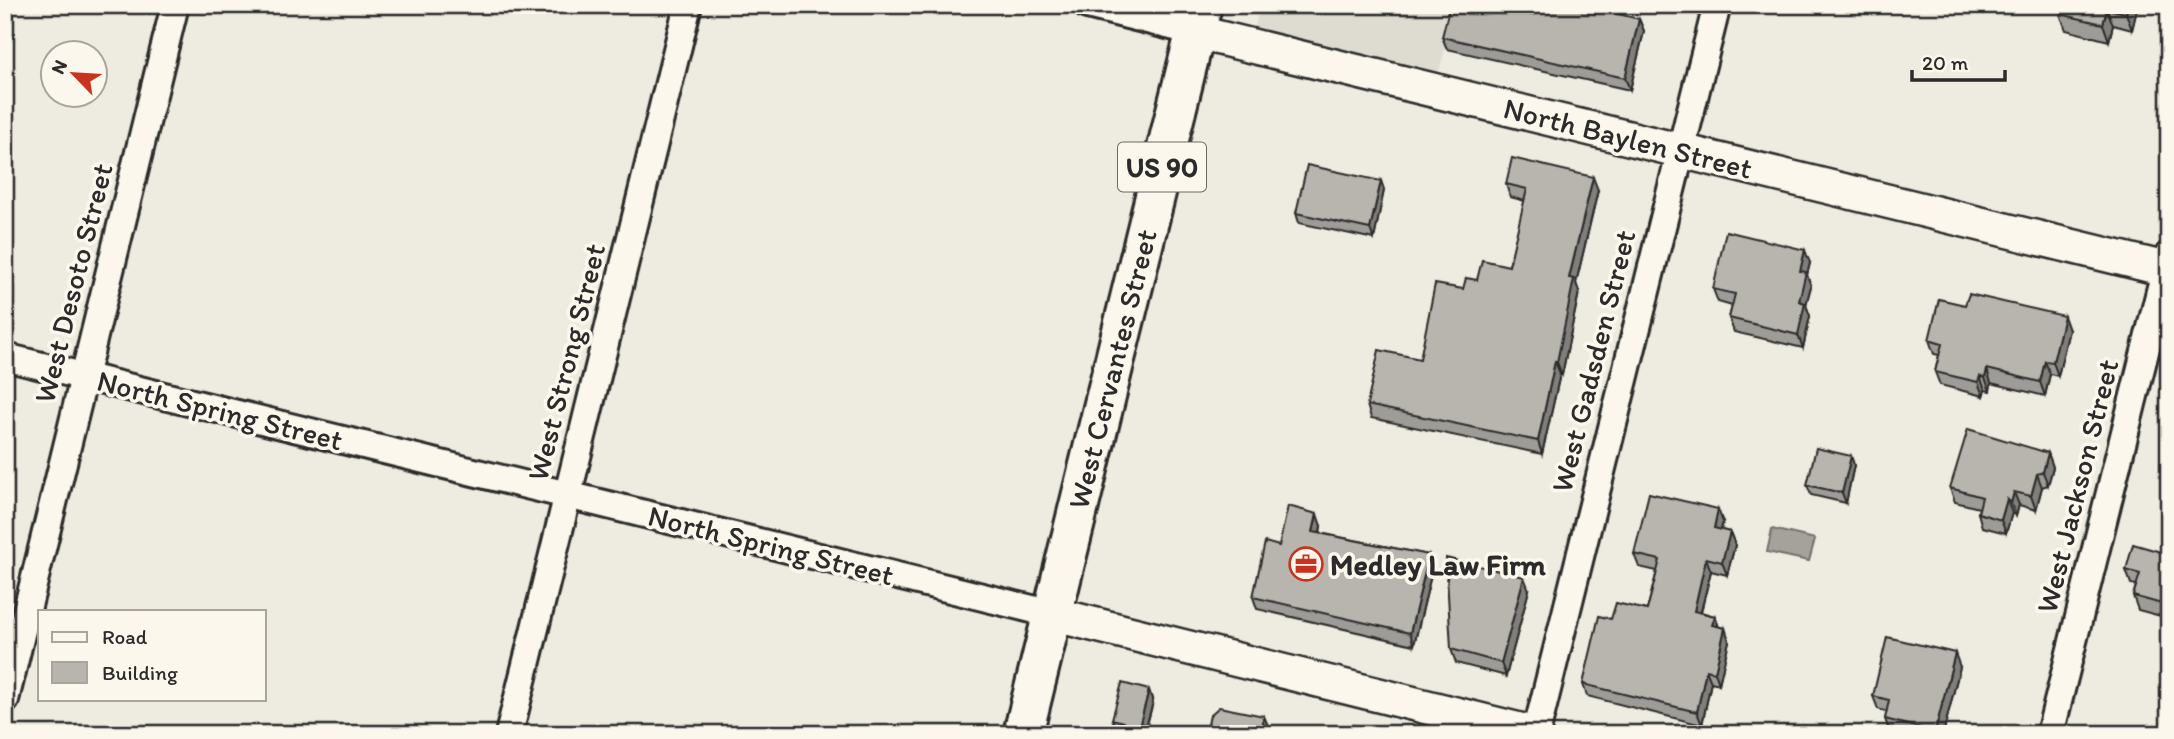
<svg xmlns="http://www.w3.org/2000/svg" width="2174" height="739" viewBox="0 0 2174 739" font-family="Itim,sans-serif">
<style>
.built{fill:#dedbd1}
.water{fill:#a4a29a;stroke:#74726e;stroke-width:2}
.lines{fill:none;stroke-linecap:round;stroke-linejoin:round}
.minor-casing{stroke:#2b2b2b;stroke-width:32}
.tertiary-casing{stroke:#2b2b2b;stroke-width:38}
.primary-casing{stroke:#2b2b2b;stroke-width:44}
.minor{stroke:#fbf7ec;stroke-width:26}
.tertiary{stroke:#fbf7ec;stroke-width:33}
.primary{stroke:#fbf7ec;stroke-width:38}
.wall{fill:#9e9c96;stroke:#2b2b2b;stroke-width:2}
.shaded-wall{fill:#817f7a;stroke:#2b2b2b;stroke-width:2}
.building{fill:#b8b5ae;stroke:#2b2b2b;stroke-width:2}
.labels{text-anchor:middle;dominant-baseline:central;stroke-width:7;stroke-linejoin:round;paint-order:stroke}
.shield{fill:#fbf7ec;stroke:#696865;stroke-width:2}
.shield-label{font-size:28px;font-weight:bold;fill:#2b2b2b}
.street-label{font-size:30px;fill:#2b2b2b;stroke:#fbf7ec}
.poi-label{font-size:30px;font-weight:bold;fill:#2b2b2b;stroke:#fbf7ec;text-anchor:start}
</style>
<rect width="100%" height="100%" fill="#eeebe0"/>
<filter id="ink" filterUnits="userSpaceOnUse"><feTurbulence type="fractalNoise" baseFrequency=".0143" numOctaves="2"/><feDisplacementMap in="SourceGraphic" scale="14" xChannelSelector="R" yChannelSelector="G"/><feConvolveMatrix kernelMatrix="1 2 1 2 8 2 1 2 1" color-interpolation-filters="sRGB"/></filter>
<g filter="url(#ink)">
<!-- built -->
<path class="built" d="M1260,5h197l-19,70 -184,-45z"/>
<!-- water -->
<path class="water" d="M1772,529l43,10 -6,22 -42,-9z"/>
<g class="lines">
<defs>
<g id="minor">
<path d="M1087,5l108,27"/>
<path d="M5,357l1047,257"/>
<path d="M5,700l170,-695"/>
<path d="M509,734l179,-729"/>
<path d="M1536,734l181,-729"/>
<path d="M2050,734l119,-479"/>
</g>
<g id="tertiary">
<path d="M1195,32l974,238"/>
<path d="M1052,614l484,120"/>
</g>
<path id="primary" d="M1023,734l179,-729"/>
</defs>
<!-- minor casing -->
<use href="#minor" class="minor-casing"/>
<!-- tertiary casing -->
<use href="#tertiary" class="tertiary-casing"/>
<!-- primary casing -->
<use href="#primary" class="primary-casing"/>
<!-- minor -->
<use href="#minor" class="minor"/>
<!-- tertiary -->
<use href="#tertiary" class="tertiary"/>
<!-- primary -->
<use href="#primary" class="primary"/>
</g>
<!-- wall -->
<g class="wall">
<path d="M2061,5h77l-6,25 -19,-5 -4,16 -43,-11 -6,-16z"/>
<path d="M1639,19l5,12 -14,59 -183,-41 -5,-12z"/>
<path d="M1381,181l3,9 -10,49 -75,-16 -3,-10z"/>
<path d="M1506,184l92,6 -22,93 3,9 -17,83 -2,-1 -18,80 -171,-36 -4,-13 53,-46 43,-70 14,-9 32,-14 16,-65 -15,-4z"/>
<path d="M1810,263l-3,12 4,11 -5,19 4,11 -7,32 -69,-16 -5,-14 3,-12 -14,-4 -5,-13z"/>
<path d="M2069,330l-11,46 -8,-2 -5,22 -54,-13 -1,8 -5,-1 -2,6 -43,-11 -5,-13 4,-17 -5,-1 -5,-14z"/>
<path d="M2048,453l5,14 -5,18 -6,2 -6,23 -17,-5 -3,11 -4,-3 -6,20 -24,-6 -4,-14 1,-5 -24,-6 -5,-14z"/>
<path d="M1851,456l3,9 -8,38 -35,-8 -4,-10z"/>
<path d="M1723,522l-2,8 9,2 5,13 -8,30 -16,-4 -10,41 14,4 4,11 6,1 4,13 -10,43 -8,-2 -9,43 -115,-29 -4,-12 28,-65 36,-9 10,-39 -18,-4 -5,-13z"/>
<path d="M1321,526l-1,7 109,22 4,12 -19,78 -157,-36 -4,-12 26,-51z"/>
<path d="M2169,552v77l-3,-7 2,-4 -30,-8 -5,-14 3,-11 -5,-1 -5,-14 42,-16z"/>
<path d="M1529,590l-23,86 -50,-13 -5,-14z"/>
<path d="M1960,667l-17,67h-49l-4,-1 -5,-14 2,-7 -9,-3 -5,-13z"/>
<path d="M1149,690l4,12 -6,23 -26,7 -4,-1 -5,-12z"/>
</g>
<!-- shaded-wall -->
<g class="shaded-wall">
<path d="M2128,5h10l-6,25 -6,-17z"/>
<path d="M2107,9l6,16 -4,16 -6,-17z"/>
<path d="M1639,19l5,12 -14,59 -5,-12z"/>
<path d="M1593,177l5,13 -22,93 3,9 -17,83 -5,-13 12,-84z"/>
<path d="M1381,181l3,9 -10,49 -4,-10z"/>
<path d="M1805,250l5,13 -3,12 4,11 -5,19 4,11 -7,32 -5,-13 2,-64z"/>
<path d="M2064,316l5,14 -11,46 -5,-14z"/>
<path d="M1555,361l5,13 -18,80 -4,-13z"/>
<path d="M2045,361l5,13 -5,22 -5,-14z"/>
<path d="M1987,369l4,14 -1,8 -5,-13z"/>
<path d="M1980,376l5,14 -2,6 -5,-14z"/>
<path d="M2048,453l5,14 -5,18 -5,-13z"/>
<path d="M1851,456l3,9 -8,38 -4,-10z"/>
<path d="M2037,474l5,13 -6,23 -5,-14z"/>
<path d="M2014,492l5,13 -3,11 -5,-13z"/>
<path d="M2007,499l5,14 -6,20 -5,-13z"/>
<path d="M1718,509l5,13 -5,19 -4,-13z"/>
<path d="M1317,514l4,12 -4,18 -4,-12z"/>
<path d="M1730,532l5,13 -8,30 -5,-13z"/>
<path d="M1429,555l4,12 -19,78 -4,-12z"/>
<path d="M1706,558l5,13 -13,52 -4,-12z"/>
<path d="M1524,577l5,13 -23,86 -5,-13z"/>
<path d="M1715,616l4,12 -7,-3z"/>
<path d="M1725,628l4,13 -10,43 -4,-12z"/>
<path d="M1955,653l5,14 -17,67h-7l-1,-2z"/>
<path d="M1706,670l5,12 -9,43 -5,-13z"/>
<path d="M1149,690l4,12 -9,32 -4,-11z"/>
<path d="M1264,716l5,12 -1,6h-7z"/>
</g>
<!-- building -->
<g class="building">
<path d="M1450,5h44l39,10 3,-10h45l58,14 -14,59 -183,-41z"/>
<path d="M2061,5h67l-2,8 -19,-4 -4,15 -43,-10z"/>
<path d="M1512,158l81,19 -24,101 5,1 -17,83 -2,-1 -17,80 -171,-36 12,-55 41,9 15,-75 28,5 3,-11 11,2 5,-20 27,6 18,-77 -21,-5z"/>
<path d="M1307,165l74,16 -11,48 -74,-16z"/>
<path d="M1726,231l79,19 -5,21 6,1 -7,29 6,2 -7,32 -69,-17 6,-24 -22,-5z"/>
<path d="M1969,294l95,22 -11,46 -8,-1 -5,21 -53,-13 -2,9 -5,-2 -2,6 -43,-10 7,-28 -13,-4 10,-41 26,6z"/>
<path d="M1968,429l80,24 -5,19 -6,2 -6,22 -17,-4 -3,11 -4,-4 -6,21 -23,-7 4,-16 -32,-9z"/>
<path d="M1816,448l35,8 -9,37 -35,-8z"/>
<path d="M1649,493l69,16 -4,19 16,4 -8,30 -16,-4 -12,53 21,5 -3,9 13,3 -10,44 -9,-2 -9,42 -114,-28 16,-68 12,3 5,-16 31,7 13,-50 -26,-6z"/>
<path d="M1288,506l29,8 -4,18 116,23 -19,78 -157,-36 12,-55 14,4z"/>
<path d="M2133,544l35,10 1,-2v54l-36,-10 7,-22 -14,-4z"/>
<path d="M1446,558l78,19 -23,86 -50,-14z"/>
<path d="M1887,637l68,16 -20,79 -50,-13 4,-19 -16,-4z"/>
<path d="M1122,683l27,7 -9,33 37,11h-57l3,-12 -11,-3z"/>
<path d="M1219,707l45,9 -3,18h-55l4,-19z"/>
<path d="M1353,725l41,9h-43z"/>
<path d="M2166,728h3v6h-5z"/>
</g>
</g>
<!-- icons -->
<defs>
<symbol id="office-ring" viewBox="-11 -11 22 22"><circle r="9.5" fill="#fbf7ec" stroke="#c8321e" stroke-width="1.5"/><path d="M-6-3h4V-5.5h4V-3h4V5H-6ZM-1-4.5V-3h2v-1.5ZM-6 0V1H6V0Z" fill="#c8321e"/></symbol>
</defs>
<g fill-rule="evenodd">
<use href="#office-ring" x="1287" y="545" width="38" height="38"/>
</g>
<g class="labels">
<!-- shield labels -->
<rect class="shield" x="1118" y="142.5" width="88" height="49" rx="5"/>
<g class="shield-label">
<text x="1162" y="167">US 90</text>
</g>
<!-- street labels -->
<g class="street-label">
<text transform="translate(1628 138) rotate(14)">North Baylen Street</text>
<text transform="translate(73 283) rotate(-76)">West Desoto Street</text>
<text transform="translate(1593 361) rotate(-76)">West Gadsden Street</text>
<text transform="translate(566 362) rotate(-76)">West Strong Street</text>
<text transform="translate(1112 369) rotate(-76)">West Cervantes Street</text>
<text transform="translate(220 410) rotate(14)">North Spring Street</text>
<text transform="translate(2077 486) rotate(-76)">West Jackson Street</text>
<text transform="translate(771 545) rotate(14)">North Spring Street</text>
</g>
<!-- poi labels -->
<g class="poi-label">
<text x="1330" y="564">Medley Law Firm</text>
</g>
</g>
<!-- margin -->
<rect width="2174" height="739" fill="none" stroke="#fbf7ec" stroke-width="28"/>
<rect x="14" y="14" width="2146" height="711" fill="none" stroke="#2b2b2b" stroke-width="2.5" filter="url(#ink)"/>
<!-- legend -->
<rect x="38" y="610" width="228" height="91" fill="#fbf7ec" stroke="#a8a59f" stroke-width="2"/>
<rect x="52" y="632" width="35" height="10" fill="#fbf7ec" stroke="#a8a59f" stroke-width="2"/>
<text x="102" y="644" font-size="21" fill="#2b2b2b">Road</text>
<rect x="52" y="662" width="35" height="21" fill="#b8b5ae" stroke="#a8a59f" stroke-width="2"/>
<text x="102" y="680" font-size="21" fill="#2b2b2b">Building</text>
<!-- north arrow -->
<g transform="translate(74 74) rotate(295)"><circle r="33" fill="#fbf7ec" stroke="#a8a59f" stroke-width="2"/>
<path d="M0-5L12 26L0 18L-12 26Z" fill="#c8321e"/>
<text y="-10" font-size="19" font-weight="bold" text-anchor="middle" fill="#2b2b2b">N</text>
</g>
<!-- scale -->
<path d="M1912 70v10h93v-10" fill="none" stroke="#2b2b2b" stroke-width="3.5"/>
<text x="1922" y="70" font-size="21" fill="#2b2b2b" stroke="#fbf7ec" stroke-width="5" paint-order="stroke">20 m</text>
</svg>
